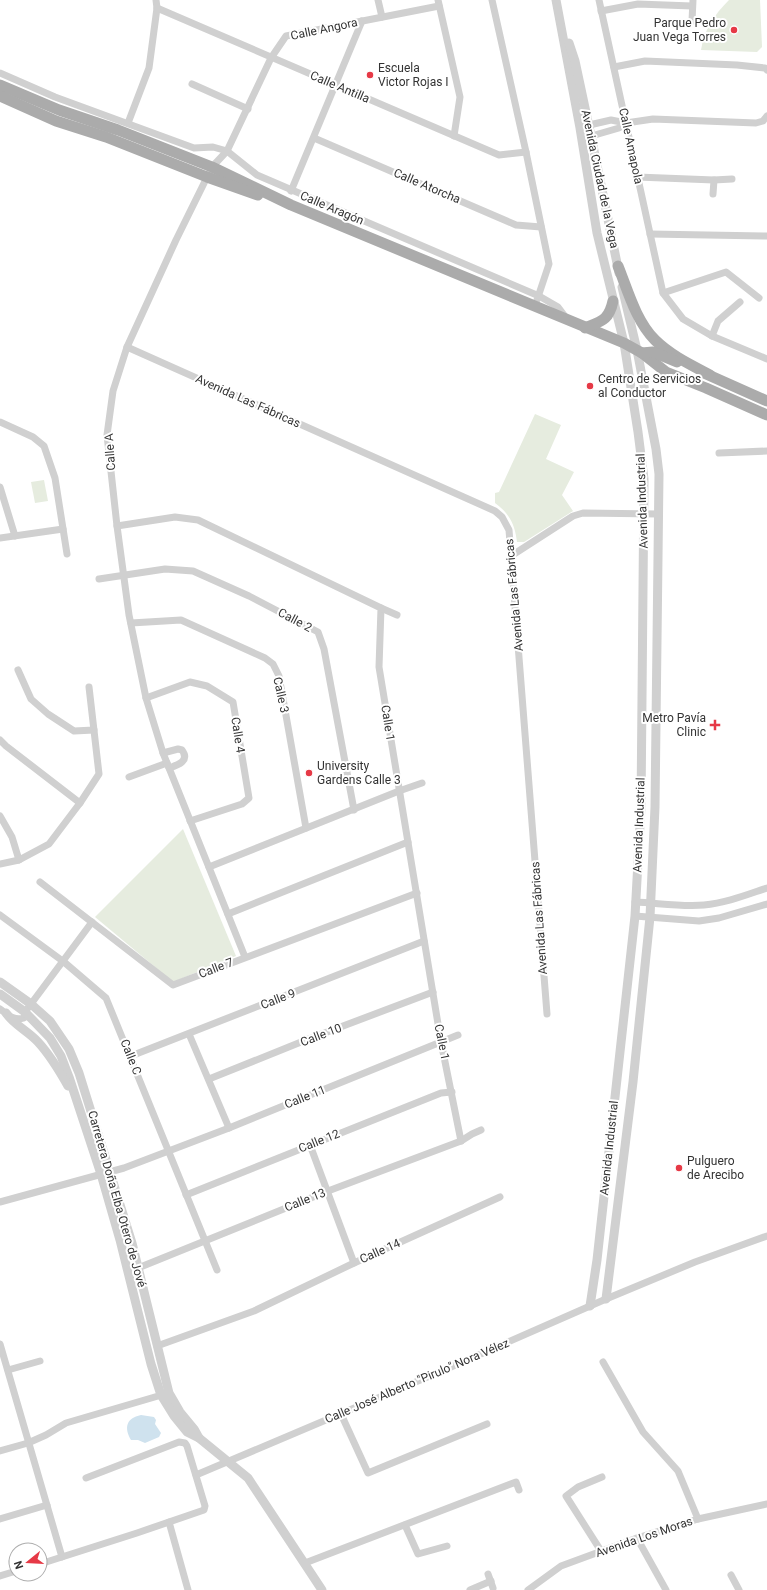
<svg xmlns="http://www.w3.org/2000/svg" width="767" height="1590" viewBox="0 0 767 1590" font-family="Roboto,sans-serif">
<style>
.green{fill:#e6ecdf}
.water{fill:#cfe2ee}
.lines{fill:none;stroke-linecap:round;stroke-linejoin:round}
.minor{stroke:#d0d0d0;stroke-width:7}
.tertiary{stroke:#d0d0d0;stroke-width:9}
.primary{stroke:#ababab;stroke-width:11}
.poi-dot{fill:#e63946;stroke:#fff;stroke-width:1.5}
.labels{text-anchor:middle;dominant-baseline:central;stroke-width:4;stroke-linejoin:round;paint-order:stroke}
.poi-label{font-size:12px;fill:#333;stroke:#fff;text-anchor:start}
.street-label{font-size:12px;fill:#333;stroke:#fff}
</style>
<rect width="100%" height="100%" fill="#fff"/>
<!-- green -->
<g class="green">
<path d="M729,0h31l2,47 -5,5 -56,-2c3,-20 13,-35 28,-50z"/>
<path d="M535,414l26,11 -15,34 28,13 -12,23 11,16 -49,31h-7c-2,-17 -7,-28 -22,-39v-10l4,-1z"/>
<path d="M44,480l4,21 -13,2 -4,-21z"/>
<path d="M183,829l53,127 -63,26 -78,-65z"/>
</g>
<!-- water -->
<path class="water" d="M141,1415l13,2 2,3 -1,4 6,9 -2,4 -14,6 -7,-3h-7c-7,-12 -5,-22 10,-25z"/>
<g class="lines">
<!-- minor -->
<g class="minor">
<path d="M378,0l4,17"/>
<path d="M438,0l22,97 -6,39"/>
<path d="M492,0l34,152 23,112 -12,36"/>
<path d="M599,0l64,293 20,26 29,17 55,23"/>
<path d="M157,8l342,147 27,-3"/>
<path d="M601,11l37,-7 54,2"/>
<path d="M692,21l1,-21"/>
<path d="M614,67l31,-6 92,4 28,3 2,2"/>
<path d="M0,73l55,24 139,51 19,-1 14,4 30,24 282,121 19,11 9,12"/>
<path d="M192,84l56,25"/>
<path d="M128,123l21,-55 8,-60 -1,-8"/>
<path d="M585,126l26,-6 15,3"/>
<path d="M588,137l31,-9 7,-5 27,-4 103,4 7,-2 4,-5"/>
<path d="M314,138l202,87 25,2"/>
<path d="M637,177l77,3 18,-1"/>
<path d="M291,191l71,-170"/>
<path d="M713,194l1,-14"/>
<path d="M650,234l117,2"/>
<path d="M663,293l63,-21 33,26"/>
<path d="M712,336l6,-15 22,-19"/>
<path d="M127,347l368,164 7,6 7,13 38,484"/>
<path d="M0,422l33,15 11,9 11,32 12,76"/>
<path d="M719,453l48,-2"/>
<path d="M0,487l15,49"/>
<path d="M117,526l58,-9 23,3 183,88 -2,59 62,375 20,99"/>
<path d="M0,538l63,-9"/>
<path d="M511,556l62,-40 10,-3 75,1"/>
<path d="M99,579l66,-10 28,2 56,25 69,36 6,17 30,161"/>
<path d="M381,608l16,7"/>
<path d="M131,623l50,-3 84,38 8,6 6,12 27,152"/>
<path d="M18,670l13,29 17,15 26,17 20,-1"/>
<path d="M146,698l44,-16 17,4 26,16 16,96 -7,6 -52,17"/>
<path d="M0,740l6,6 74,57"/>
<path d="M163,753l15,-4 4,1c8,11 -4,15 -13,18"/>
<path d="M129,777l38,-14"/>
<path d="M0,816l12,21 7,23"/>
<path d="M0,864l19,-4 30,-16 31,-41 19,-29 -10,-87"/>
<path d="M209,867l190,-76 23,-8"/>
<path d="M40,882l133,103 244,-92"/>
<path d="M635,902c23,1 46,5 69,3 22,-2 42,-10 63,-17"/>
<path d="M228,914l180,-72"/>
<path d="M0,915l64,47 42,36 111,272"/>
<path d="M635,916l64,5 20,-3 48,-14"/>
<path d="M245,957l-82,-204 -17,-55 -17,-83 -12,-89 -10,-91 6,-44 14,-44 49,-107 36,-73 15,-16 44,-93 15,-22 153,-30"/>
<path d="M0,1009c8,6 14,12 24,9l1,-6 67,-90"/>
<path d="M189,1034l40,94"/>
<path d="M131,1056l293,-115"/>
<path d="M209,1079l97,-39 127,-48"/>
<path d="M310,1145l44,118"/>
<path d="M186,1195l255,-102 11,-1"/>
<path d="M0,1202l124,-34 105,-40 229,-93"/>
<path d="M138,1268l190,-77 133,-50 11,-7 9,-4"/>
<path d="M0,1344l62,213"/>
<path d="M157,1346l97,-35 100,-48 146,-66"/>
<path d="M603,1362l40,70 35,39 20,48"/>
<path d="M8,1370l32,-9"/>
<path d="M341,1414l27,59 119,-49"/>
<path d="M0,1451l28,-8 18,-8 20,-12 99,-29"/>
<path d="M196,1475l262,-111 148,-65 89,-37 72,-26"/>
<path d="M0,1519l47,-14"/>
<path d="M169,1522l19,68"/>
<path d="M405,1525l13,29 29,-8"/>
<path d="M637,1538l29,52"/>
<path d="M601,1551l-35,-55 12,-9 24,-10"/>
<path d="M305,1563l211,-81 3,8"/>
<path d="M40,1564l97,-31 67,-23 1,-4 -18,-60 -2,-3 -6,-1 -93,36"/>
<path d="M488,1574l5,14"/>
<path d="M731,1575l8,15"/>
<path d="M0,1576l16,-5"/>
<path d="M470,1590l21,-9"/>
<path d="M528,1590l33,-24 76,-28 61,-19 69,-15"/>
</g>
<!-- tertiary -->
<g class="tertiary">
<path d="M556,0l24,128 17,105 27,110 14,89 6,47 -3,328 -6,109 -38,344 -7,46"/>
<path d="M569,43l6,18 16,75 28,137"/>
<path d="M0,982l31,22 19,17 19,28 10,24 53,170 37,150 11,19 14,17 5,9"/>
<path d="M0,994l25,18 25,26 11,18 8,21 32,97 19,66 31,124 10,31 13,21 13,16 12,6 49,40 74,112"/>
<path d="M6,1013c8,12 22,18 32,29 12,13 21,28 30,44"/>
<path d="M606,1299l27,-217 17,-165 5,-110 4,-333 -3,-25 -19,-99 -15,-63"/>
</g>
<!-- primary -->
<g class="primary">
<path d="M0,85l59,25 59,20 94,37 79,38 333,138 18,10 24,19 40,16 61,27"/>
<path d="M0,96l56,25 50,16 101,40 51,18"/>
<path d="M618,266c10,25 18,55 37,74 15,15 36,25 55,35"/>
<path d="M585,328c17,-7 24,-8 28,-27"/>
<path d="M642,353l11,-1 24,10"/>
<path d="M704,373l63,28"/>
</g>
</g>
<!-- markers -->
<g class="poi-dot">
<circle cx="734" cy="30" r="4"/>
<circle cx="370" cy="75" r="4"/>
<circle cx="590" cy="386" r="4"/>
<path d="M713 719h4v4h4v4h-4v4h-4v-4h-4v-4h4z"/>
<circle cx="309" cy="773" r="4"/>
<circle cx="679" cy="1168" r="4"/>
</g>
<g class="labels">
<!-- poi labels -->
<g class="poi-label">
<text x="726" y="23" text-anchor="end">Parque Pedro<tspan x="726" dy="14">Juan Vega Torres</tspan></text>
<text x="378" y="68">Escuela<tspan x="378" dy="14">Victor Rojas I</tspan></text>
<text x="598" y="379">Centro de Servicios<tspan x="598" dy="14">al Conductor</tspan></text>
<text x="706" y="718" text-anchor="end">Metro Pavía<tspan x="706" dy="14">Clinic</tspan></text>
<text x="317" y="766">University<tspan x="317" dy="14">Gardens Calle 3</tspan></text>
<text x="687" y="1161">Pulguero<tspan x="687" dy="14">de Arecibo</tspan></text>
</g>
<!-- street labels -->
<g class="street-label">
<text transform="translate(324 29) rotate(-12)">Calle Angora</text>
<text transform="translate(340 87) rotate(23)">Calle Antilla</text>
<text transform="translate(631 146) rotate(78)">Calle Amapola</text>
<text transform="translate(600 179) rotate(78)">Avenida Ciudad de la Vega</text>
<text transform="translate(427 186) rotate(23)">Calle Atorcha</text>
<text transform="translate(332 208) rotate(23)">Calle Aragón</text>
<text transform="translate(248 401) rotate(24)">Avenida Las Fábricas</text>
<text transform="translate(110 452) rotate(-94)">Calle A</text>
<text transform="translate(642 501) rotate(-92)">Avenida Industrial</text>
<text transform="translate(514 595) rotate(-95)">Avenida Las Fábricas</text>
<text transform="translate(295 620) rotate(28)">Calle 2</text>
<text transform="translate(281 695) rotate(78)">Calle 3</text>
<text transform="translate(388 723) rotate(81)">Calle 1</text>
<text transform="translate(238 735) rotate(81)">Calle 4</text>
<text transform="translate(639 825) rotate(-88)">Avenida Industrial</text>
<text transform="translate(539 918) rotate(-94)">Avenida Las Fábricas</text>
<text transform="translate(216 968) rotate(-21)">Calle 7</text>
<text transform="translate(278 999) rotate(-21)">Calle 9</text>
<text transform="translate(321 1035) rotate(-21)">Calle 10</text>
<text transform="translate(442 1042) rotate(79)">Calle 1</text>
<text transform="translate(131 1057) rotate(68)">Calle C</text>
<text transform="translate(305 1097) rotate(-22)">Calle 11</text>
<text transform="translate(319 1141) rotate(-22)">Calle 12</text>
<text transform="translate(609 1148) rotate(-84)">Avenida Industrial</text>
<text transform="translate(117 1199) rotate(74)">Carretera Doña Elba Otero de Jové</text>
<text transform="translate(305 1200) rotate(-22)">Calle 13</text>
<text transform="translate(380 1251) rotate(-24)">Calle 14</text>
<text transform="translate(417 1381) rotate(-23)">Calle José Alberto "Pirulo" Nora Vélez</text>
<text transform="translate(644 1537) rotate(-19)">Avenida Los Moras</text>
</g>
</g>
<!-- north arrow -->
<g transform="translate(28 1562) rotate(252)"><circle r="19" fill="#ffffff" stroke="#adadad"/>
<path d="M0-3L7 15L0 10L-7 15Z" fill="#e63946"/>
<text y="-6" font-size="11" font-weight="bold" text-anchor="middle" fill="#333333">N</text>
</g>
</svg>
